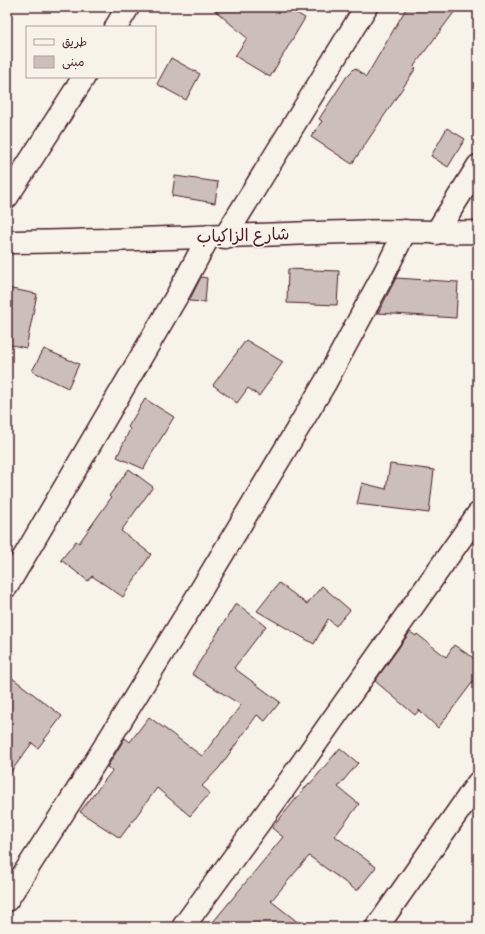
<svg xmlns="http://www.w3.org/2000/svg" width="485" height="934" viewBox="0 0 485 934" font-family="Itim,'Playpen Sans Arabic',sans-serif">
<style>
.building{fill:#ccbfb9;stroke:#4a1f2b}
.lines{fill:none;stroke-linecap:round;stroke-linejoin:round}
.minor-casing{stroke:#4a1f2b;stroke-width:25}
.minor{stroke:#f7f3e8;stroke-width:22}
.labels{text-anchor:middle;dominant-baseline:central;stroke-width:3.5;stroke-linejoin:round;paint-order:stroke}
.street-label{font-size:17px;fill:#4a1f2b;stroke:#f7f3e8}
</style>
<rect width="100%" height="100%" fill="#f7f3e8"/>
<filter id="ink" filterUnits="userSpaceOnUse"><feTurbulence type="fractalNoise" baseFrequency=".025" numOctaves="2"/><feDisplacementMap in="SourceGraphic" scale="8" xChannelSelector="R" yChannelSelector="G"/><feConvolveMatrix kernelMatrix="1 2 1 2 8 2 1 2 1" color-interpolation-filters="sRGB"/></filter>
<g filter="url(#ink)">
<!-- building -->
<g class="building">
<path d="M211,7h75l19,11 -35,59 -35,-21 12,-18z"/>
<path d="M407,7h51l-44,59 2,2 -64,96 -41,-27 11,-16 -3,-2 28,-43 8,-8 11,9z"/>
<path d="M171,58l29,16 -14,26 -29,-16z"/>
<path d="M447,128l18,11 -17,28 -17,-11z"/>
<path d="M175,176l43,6 -3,21 -43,-7z"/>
<path d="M288,269l51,2 -2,34 -50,-2z"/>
<path d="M201,277l6,1 -2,24 -16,-1z"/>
<path d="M396,278l62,4 -2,36 -78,-5z"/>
<path d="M7,288l30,6 -11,54 -19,-4z"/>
<path d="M246,340l37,22 -24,34 -11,-8 -11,15 -24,-18z"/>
<path d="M44,349l35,15 -11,24 -36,-17z"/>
<path d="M145,399l29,18 -23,38 -7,14 -27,-12 13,-28 -2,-2z"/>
<path d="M390,464l44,6 -5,43 -72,-9 5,-21 24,6z"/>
<path d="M129,469l24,18 -32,44 30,23 -28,43 -31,-21 -4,5 -27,-21 15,-19 3,2 32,-45 -2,-2z"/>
<path d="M279,583l28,21 15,-18 28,24 -14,16 -8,-7 -14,25 -57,-33z"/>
<path d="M236,603l30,23 -32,42 46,34 -15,19 -8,-6 -38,53 -17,18 8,7 -20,23 -33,-28 -37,50 -40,-26 32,-41 -5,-4 18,-29 5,4 19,-25 53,39 39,-51 -49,-31z"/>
<path d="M410,632l6,4 1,-2 29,23 8,-12 24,16v14l-40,53 -19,-18 -4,5 -40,-34z"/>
<path d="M7,674l55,42 -24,32 -6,-5 -25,34z"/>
<path d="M340,748l18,15 -20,24 21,17 -24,32 41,31 -19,24 -48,-35 -38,45 33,26h-95l74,-90 -11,-9 37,-45 1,1z"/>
</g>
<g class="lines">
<defs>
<g id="minor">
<path d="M116,27l12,-20"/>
<path d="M7,197l77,-120"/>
<path d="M436,233l42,-67"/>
<path d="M225,237l141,-230"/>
<path d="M7,242c114,-1 227,-7 341,-10 44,-2 87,1 130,0"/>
<path d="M7,586l171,-292 31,-58"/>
<path d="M7,900l77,-120 102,-165 139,-232 61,-113 19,-39"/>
<path d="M183,927l100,-137 195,-276"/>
<path d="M377,927l101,-144"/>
</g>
</defs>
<!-- minor casing -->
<use href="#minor" class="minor-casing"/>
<!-- minor -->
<use href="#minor" class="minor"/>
</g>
</g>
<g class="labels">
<!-- street labels -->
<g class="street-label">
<text transform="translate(243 235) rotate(-2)">شارع الزاكياب</text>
</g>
</g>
<!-- margin -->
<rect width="485" height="934" fill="none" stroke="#f7f3e8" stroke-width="24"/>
<rect x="12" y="12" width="461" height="910" fill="none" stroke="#4a1f2b" stroke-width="1.5" filter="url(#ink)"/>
<!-- legend -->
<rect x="26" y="26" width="130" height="52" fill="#f7f3e8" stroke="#b29e9c"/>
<rect x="34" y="39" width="20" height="6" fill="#f7f3e8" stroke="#b29e9c"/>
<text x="62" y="46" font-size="12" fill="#4a1f2b">طريق</text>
<rect x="34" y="56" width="20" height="12" fill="#ccbfb9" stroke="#b29e9c"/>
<text x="62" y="66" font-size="12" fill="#4a1f2b">مبنى</text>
</svg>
